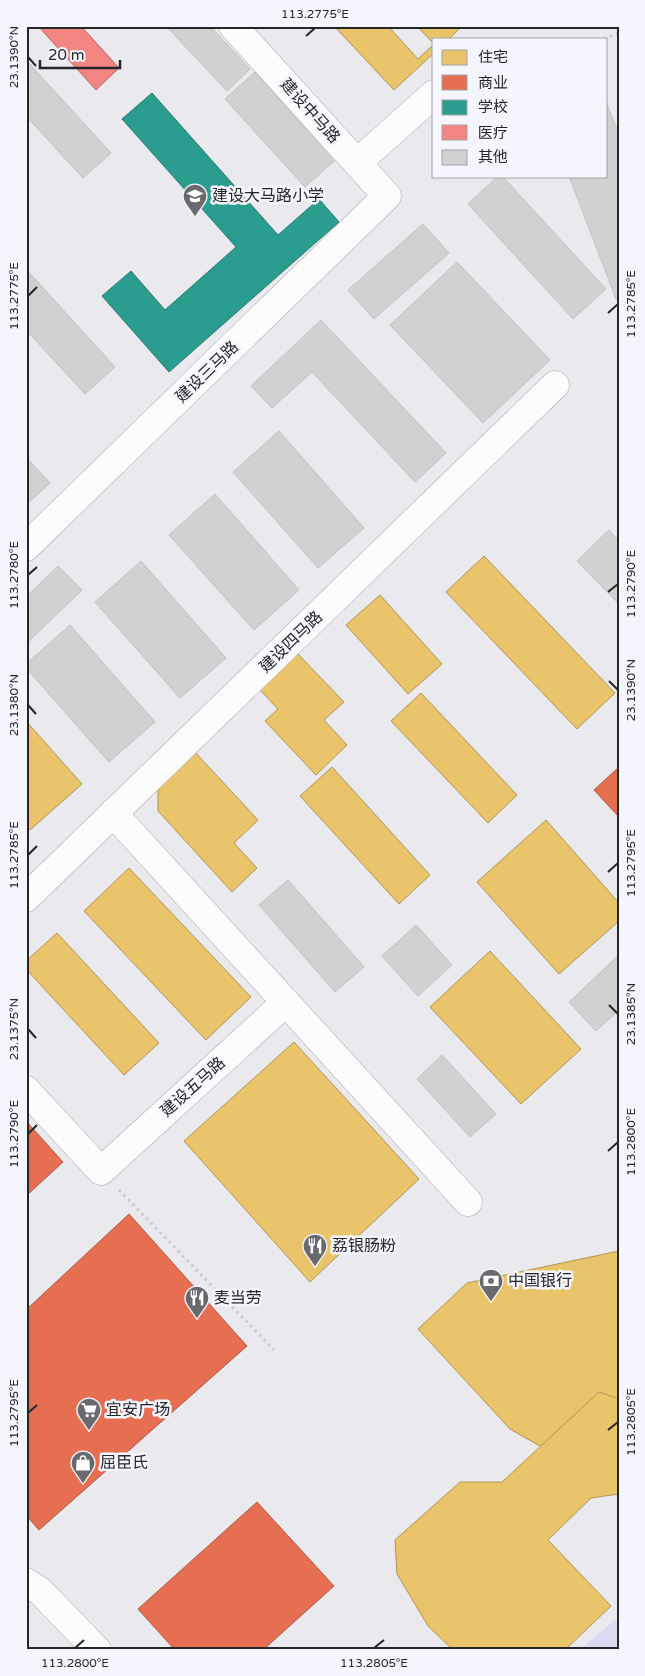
<svg xmlns="http://www.w3.org/2000/svg" width="645" height="1676" viewBox="0 0 645 1676" font-family="'Varela Round','Noto Sans SC',sans-serif">
<style>
.green{fill:#d9daf1}
.homes{fill:#e9c46a;stroke:#ae9556}
.shops{fill:#e76f51;stroke:#ad5945}
.schools{fill:#2a9d8f;stroke:#297970}
.health{fill:#f28482;stroke:#b56867}
.building{fill:#d1d1d2;stroke:#c1c1c2}
.lines{fill:none;stroke-linecap:round;stroke-linejoin:round}
.minor-casing{stroke:#a8a8ab;stroke-width:29}
.path{stroke:#cacacb;stroke-width:3;stroke-dasharray:2.5 4;stroke-linecap:butt}
.minor{stroke:#fcfcfc;stroke-width:28}
.ticks{fill:none;stroke:#262629;stroke-width:2}
.labels{text-anchor:middle;dominant-baseline:central;stroke-width:5;stroke-linejoin:round;paint-order:stroke}
.street-label{font-size:16px;fill:#262629;stroke:#f5f5fd}
.poi-label{font-size:16px;fill:#262629;stroke:#f5f5fd;text-anchor:start}
.neatline{fill:none;stroke:#262629;stroke-width:2}
.ticks-label{font-size:12px;text-anchor:middle;fill:#262629}
</style>
<rect width="100%" height="100%" fill="#e9e9ee"/>
<!-- green -->
<path class="green" d="M619,1617v33h-40z"/>
<!-- homes -->
<g class="homes">
<path d="M334,26h54l30,33 16,-15v9l-40,37z"/>
<path d="M417,26h45l-13,13h-15v5z"/>
<path d="M484,556l131,137 -38,36 -131,-137z"/>
<path d="M380,595l62,69 -34,30 -62,-69z"/>
<path d="M297,653l47,49 -20,18 23,25 -31,30 -51,-54 13,-12 -19,-20z"/>
<path d="M421,693l96,102 -29,28 -97,-102z"/>
<path d="M26,721l56,63 -52,46 -4,-5z"/>
<path d="M194,751l64,69 -24,23 23,25 -25,24 -74,-81v-27z"/>
<path d="M332,767l98,108 -31,29 -99,-108z"/>
<path d="M546,820l73,83v18l-60,53 -82,-92z"/>
<path d="M129,868l122,129 -45,43 -122,-129z"/>
<path d="M57,933l102,110 -35,32 -98,-106v-8z"/>
<path d="M490,951l91,98 -60,55 -91,-97z"/>
<path d="M294,1042l125,137 -109,103 -126,-141z"/>
<path d="M619,1251v240l-109,-62 -92,-100 49,-46z"/>
<path d="M599,1392l20,7v95l-28,4 -43,42 63,66 -46,44h-112l-25,-24 -31,-52 -2,-34 65,-58h42z"/>
</g>
<!-- shops -->
<g class="shops">
<path d="M619,767v50l-25,-27z"/>
<path d="M26,1121l37,41 -37,34z"/>
<path d="M129,1214l118,132 -208,184 -13,-15v-205z"/>
<path d="M257,1502l77,84 -71,64h-88l-37,-41z"/>
</g>
<!-- schools -->
<path class="schools" d="M152,93l126,142 41,-36 20,23 -170,150 -67,-76 29,-25 34,39 71,-63 -114,-128z"/>
<!-- health -->
<path class="health" d="M38,26h43l38,42 -23,22z"/>
<!-- building -->
<g class="building">
<path d="M166,26h44l40,43 -23,22z"/>
<path d="M26,60l85,93 -28,25 -57,-62z"/>
<path d="M255,72l79,89 -29,26 -80,-88z"/>
<path d="M606,102l13,32v164l-3,1 -47,-123h37z"/>
<path d="M498,176h4l104,113 -33,30 -105,-115z"/>
<path d="M423,224l26,29 -75,66 -26,-29z"/>
<path d="M457,262l93,98 -67,63 -93,-98z"/>
<path d="M26,269l89,98 -30,27 -59,-64z"/>
<path d="M321,320l125,133 -31,29 -103,-110 -40,36 -21,-22z"/>
<path d="M279,431l85,97 -46,40 -85,-96z"/>
<path d="M26,457l24,26 -24,22z"/>
<path d="M215,494l84,96 -45,40 -85,-95z"/>
<path d="M609,530l10,11v63l-42,-43z"/>
<path d="M141,561l85,97 -46,40 -85,-96z"/>
<path d="M58,566l24,24 -56,54v-47z"/>
<path d="M70,625l85,97 -46,40 -83,-94v-4z"/>
<path d="M288,880l76,87 -29,25 -76,-87z"/>
<path d="M416,925l36,40 -34,31 -36,-40z"/>
<path d="M619,955v55l-23,21 -27,-29z"/>
<path d="M442,1055l54,59 -26,23 -53,-58z"/>
</g>
<g class="lines">
<defs>
<g id="minor">
<path d="M357,163l77,-69"/>
<path d="M26,547l361,-351 -154,-170"/>
<path d="M113,813l355,389"/>
<path d="M26,898l529,-513"/>
<path d="M26,1090l75,81 184,-168"/>
<path d="M26,1582l14,9 57,59"/>
</g>
</defs>
<!-- minor casing -->
<use href="#minor" class="minor-casing"/>
<!-- path -->
<g class="path">
<path d="M604,39l15,-6"/>
<path d="M119,1190l155,160"/>
</g>
<!-- minor -->
<use href="#minor" class="minor"/>
</g>
<!-- ticks -->
<path class="ticks" d="M306,36l9,-8M28,57l8,9M28,296l9,-9M608,313l10,-9M28,575l9,-8M608,592l10,-8M609,681l9,9M28,705l8,9M28,855l9,-9M608,872l10,-9M609,1005l9,9M28,1029l8,9M28,1134l9,-9M608,1151l10,-9M28,1413l9,-8M608,1430l10,-8M75,1648l9,-8M374,1648l10,-8"/>
<!-- icons -->
<defs>
<symbol id="school-pin" viewBox="-11 -11 22 30"><path d="M0 17L-7.5 6A9.5 9.5 0 1 1 7.5 6Z" fill="#6a6a6e" stroke="#f5f5fd"/><path d="M0-5L7-2L0 1L-7-2ZM-4 1L0 2.5L4 1V4Q0 6-4 4Z" fill="#fff"/></symbol>
<symbol id="restaurant-pin" viewBox="-11 -11 22 30"><path d="M0 17L-7.5 6A9.5 9.5 0 1 1 7.5 6Z" fill="#6a6a6e" stroke="#f5f5fd"/><path d="M-5-6h1v4h1v-4h1v4h1v-4h1v5L-1.5 .5V6h-2V.5L-5-1ZM5-6V6H3V1.5H1.5Q1.5-4 5-6Z" fill="#fff"/></symbol>
<symbol id="bank-pin" viewBox="-11 -11 22 30"><path d="M0 17L-7.5 6A9.5 9.5 0 1 1 7.5 6Z" fill="#6a6a6e" stroke="#f5f5fd"/><path d="M-6-4H6V4H-6ZM0-2.3a2.3 2.3 0 1 0 0 4.6a2.3 2.3 0 1 0 0-4.6Z" fill="#fff"/></symbol>
<symbol id="supermarket-pin" viewBox="-11 -11 22 30"><path d="M0 17L-7.5 6A9.5 9.5 0 1 1 7.5 6Z" fill="#6a6a6e" stroke="#f5f5fd"/><path d="M-6-5.5h2.5l.6 2H6L4.5 2H-2.5L-4.4-4H-6ZM-1.5 3.2a1.3 1.3 0 1 0 .1 0ZM3 3.2a1.3 1.3 0 1 0 .1 0Z" fill="#fff"/></symbol>
<symbol id="shop-pin" viewBox="-11 -11 22 30"><path d="M0 17L-7.5 6A9.5 9.5 0 1 1 7.5 6Z" fill="#6a6a6e" stroke="#f5f5fd"/><path d="M-5-2.5h2.3a2.7 3.5 0 0 1 5.4 0H5L5.5 6h-11ZM-1.5-2.5h3a1.5 2.3 0 0 0-3 0Z" fill="#fff"/></symbol>
</defs>
<g fill-rule="evenodd">
<use href="#school-pin" x="181" y="182" width="28" height="38"/>
<use href="#restaurant-pin" x="301" y="1232" width="28" height="38"/>
<use href="#bank-pin" x="477" y="1267" width="28" height="38"/>
<use href="#restaurant-pin" x="183" y="1284" width="28" height="38"/>
<use href="#supermarket-pin" x="75" y="1396" width="28" height="38"/>
<use href="#shop-pin" x="69" y="1449" width="28" height="38"/>
</g>
<g class="labels">
<!-- street labels -->
<g class="street-label">
<text transform="translate(310 111) rotate(48)">建设中马路</text>
<text transform="translate(207 372) rotate(-44)">建设三马路</text>
<text transform="translate(291 642) rotate(-44)">建设四马路</text>
<text transform="translate(193 1087) rotate(-42)">建设五马路</text>
</g>
<!-- poi labels -->
<g class="poi-label">
<text x="212" y="196">建设大马路小学</text>
<text x="332" y="1246">荔银肠粉</text>
<text x="508" y="1281">中国银行</text>
<text x="214" y="1298">麦当劳</text>
<text x="106" y="1410">宜安广场</text>
<text x="100" y="1463">屈臣氏</text>
</g>
</g>
<!-- border -->
<rect width="645" height="1676" fill="none" stroke="#f5f5fd" stroke-width="55"/>
<!-- legend -->
<rect x="432" y="38" width="175" height="140" fill="#f5f5fd" stroke="#a2a2a8"/>
<rect x="442" y="50" width="25" height="15" fill="#e9c46a" stroke="#a2a2a8"/>
<text x="478" y="62" font-size="15" fill="#262629">住宅</text>
<rect x="442" y="75" width="25" height="15" fill="#e76f51" stroke="#a2a2a8"/>
<text x="478" y="88" font-size="15" fill="#262629">商业</text>
<rect x="442" y="100" width="25" height="15" fill="#2a9d8f" stroke="#a2a2a8"/>
<text x="478" y="112" font-size="15" fill="#262629">学校</text>
<rect x="442" y="125" width="25" height="15" fill="#f28482" stroke="#a2a2a8"/>
<text x="478" y="138" font-size="15" fill="#262629">医疗</text>
<rect x="442" y="150" width="25" height="15" fill="#d1d1d2" stroke="#a2a2a8"/>
<text x="478" y="162" font-size="15" fill="#262629">其他</text>
<!-- scale -->
<path d="M40 60v8h80v-8" fill="none" stroke="#262629" stroke-width="2.5"/>
<text x="48" y="60" font-size="15" fill="#262629" stroke="#f5f5fd" stroke-width="4" paint-order="stroke">20 m</text>
<rect x="28" y="28" width="590" height="1620" class="neatline"/>
<g class="ticks-label">
<text x="315" y="18">113.2775°E</text>
<text transform="translate(14 57) rotate(-90)" y="4">23.1390°N</text>
<text transform="translate(14 296) rotate(-90)" y="4">113.2775°E</text>
<text transform="translate(631 304) rotate(-90)" y="4">113.2785°E</text>
<text transform="translate(14 575) rotate(-90)" y="4">113.2780°E</text>
<text transform="translate(631 584) rotate(-90)" y="4">113.2790°E</text>
<text transform="translate(631 690) rotate(-90)" y="4">23.1390°N</text>
<text transform="translate(14 705) rotate(-90)" y="4">23.1380°N</text>
<text transform="translate(14 855) rotate(-90)" y="4">113.2785°E</text>
<text transform="translate(631 863) rotate(-90)" y="4">113.2795°E</text>
<text transform="translate(631 1014) rotate(-90)" y="4">23.1385°N</text>
<text transform="translate(14 1029) rotate(-90)" y="4">23.1375°N</text>
<text transform="translate(14 1134) rotate(-90)" y="4">113.2790°E</text>
<text transform="translate(631 1142) rotate(-90)" y="4">113.2800°E</text>
<text transform="translate(14 1413) rotate(-90)" y="4">113.2795°E</text>
<text transform="translate(631 1422) rotate(-90)" y="4">113.2805°E</text>
<text x="75" y="1667">113.2800°E</text>
<text x="374" y="1667">113.2805°E</text>
</g>
</svg>
